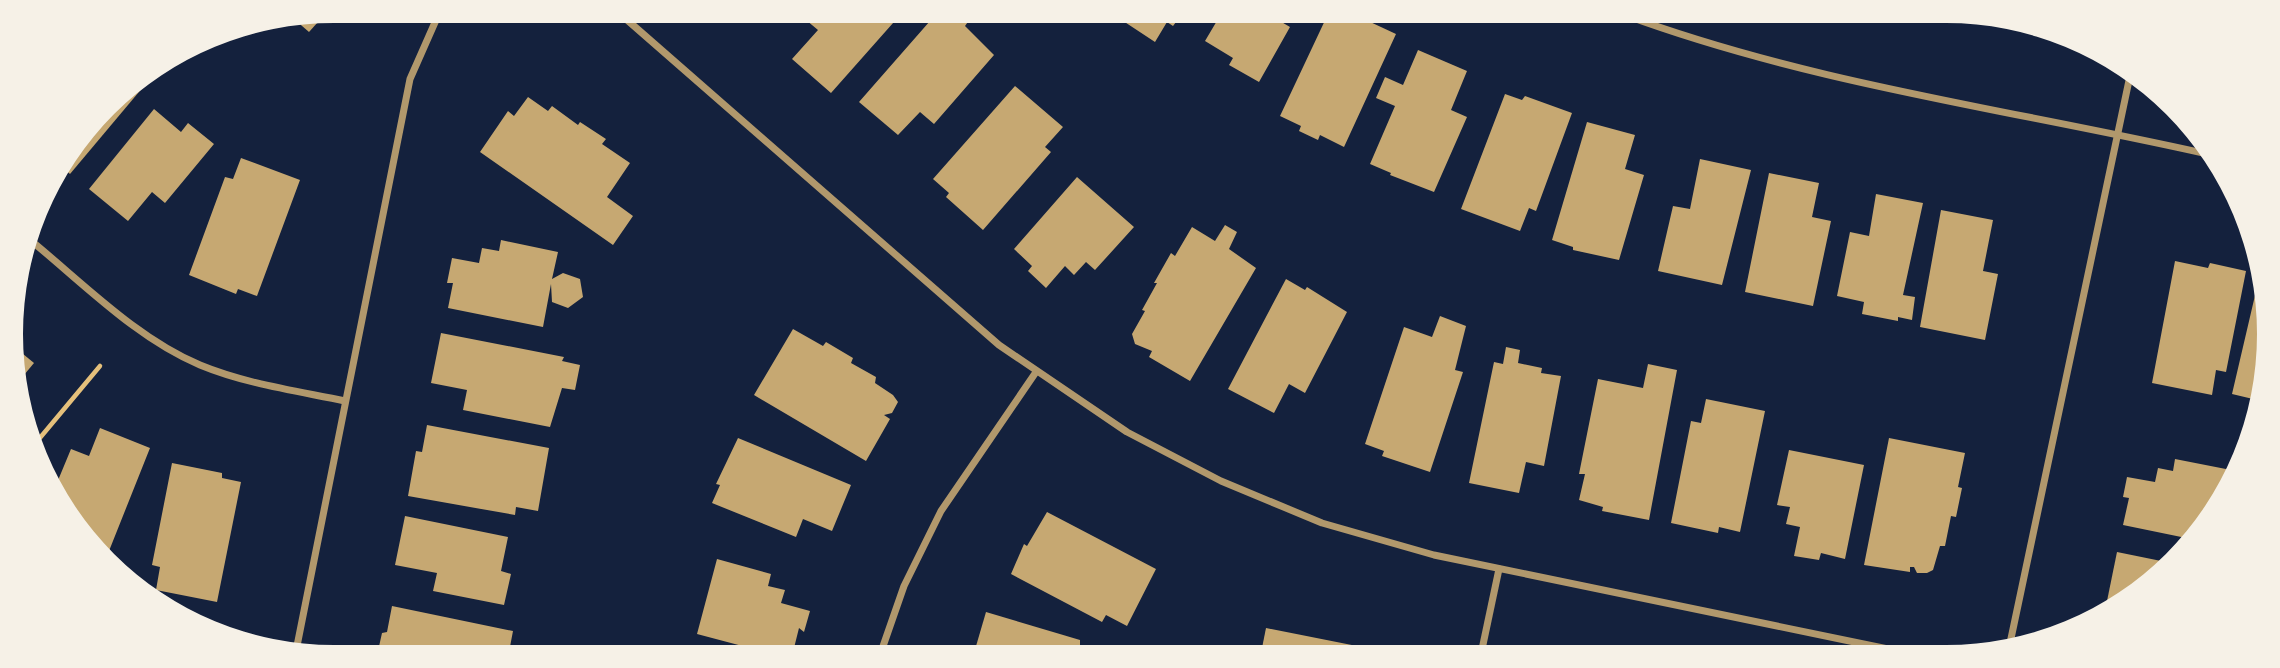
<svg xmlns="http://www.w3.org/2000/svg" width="2280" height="668" viewBox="0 0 2280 668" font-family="'Source Sans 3',sans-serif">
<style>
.building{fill:#c6a872}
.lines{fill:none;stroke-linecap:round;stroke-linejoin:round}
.path{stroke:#e5c07b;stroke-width:4.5}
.minor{stroke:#b1986c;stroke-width:7}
</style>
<rect width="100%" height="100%" fill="#14213d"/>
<!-- building -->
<g class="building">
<path d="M327,12l-18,20 -15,-13z"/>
<path d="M812,12l88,1 1,1 -70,79 -39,-34 26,-29 -12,-10z"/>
<path d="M937,13h37l-9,13 29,29 -60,69 -14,-12 -22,23 -39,-33z"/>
<path d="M1111,13l34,1h37l-9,12 -6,-4 -12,20z"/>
<path d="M1221,14h53l-1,3 17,10 -31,55 -30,-17 4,-7 -28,-17z"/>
<path d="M1328,14l21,5 4,-5 43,20 -52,113 -24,-12 -2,5 -19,-9 2,-5 -21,-10z"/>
<path d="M1418,50l49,21 -16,39 16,7 -33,75 -44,-17 1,-2 -21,-9 25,-58 -19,-8 9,-21 18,8z"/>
<path d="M145,76l4,4 -79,94 -8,-7 58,-76z"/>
<path d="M1015,86l48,41 -18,20 6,5 -68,78 -37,-33 3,-4 -16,-14z"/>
<path d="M1505,94l17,6 3,-4 47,17 -36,98 -7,-3 -9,23 -59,-22z"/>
<path d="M528,97l20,14 4,-5 26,19 2,-3 26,17 -4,5 28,19 -23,34 26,19 -20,29 -133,-93 28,-41 6,5z"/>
<path d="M154,109l27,23 7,-9 26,21 -49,59 -13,-11 -24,29 -39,-32z"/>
<path d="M1587,122l48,13 -10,34 19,6 -25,85 -46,-10v-3l-21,-7z"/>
<path d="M241,158l59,22 -43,116 -19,-7 -2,5 -47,-19 36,-98 8,2z"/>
<path d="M1700,159l51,11 -29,115 -64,-14 15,-65 17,3z"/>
<path d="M1769,173l50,10 -7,34 19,4 -18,85 -68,-14z"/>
<path d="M1077,177l57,50 -39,43 -9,-8 -12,13 -9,-9 -19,22 -18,-17 4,-5 -18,-17z"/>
<path d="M1876,194l47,9 -20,92 12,2 -3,23 -14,-3v4l-36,-7 2,-12 -27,-6 13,-64 19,4z"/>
<path d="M1941,210l52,10 -10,51 15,3 -13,66 -65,-13z"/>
<path d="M1225,225l12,7 -8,17 27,19 -66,113 -41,-24 3,-6 -17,-7 -3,-10 13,-23 -3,-1 15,-27h-3l17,-30 4,3 17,-29 23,14z"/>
<path d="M501,240l57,12 -6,27 11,-6 17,6 3,18 -15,11 -16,-6 -1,-18 -8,43 -95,-19 5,-25h-6l5,-25 27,5 3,-15 17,3z"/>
<path d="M2175,261l33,7 2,-5 36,8 -20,101 -10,-2 -4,25 -60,-12z"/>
<path d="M2260,274l3,1v123l-2,6 -9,-2 1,-3 -21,-5z"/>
<path d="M1286,279l19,11 2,-3 40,25 -42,81 -16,-9 -15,29 -46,-24z"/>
<path d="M1440,316l26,10 -11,44 8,2 -33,100 -48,-16 2,-5 -19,-7 39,-117 28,10z"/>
<path d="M793,329l30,17 3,-4 27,16 -2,5 25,14 -1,6 18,12 5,7 -6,11 -8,2 6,4 -24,42 -112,-66z"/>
<path d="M441,333l123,24 -2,4 18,4 -5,25 -13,-2 -12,39 -87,-17 4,-20 -36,-7z"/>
<path d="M1506,347l14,3 -2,13 24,5 -1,5 20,3 -17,90 -18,-4 -7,31 -50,-10 25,-121 9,2z"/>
<path d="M17,349l17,14 -15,18z"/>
<path d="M1648,364l29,6 -28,150 -47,-9 1,-4 -24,-7 6,-26h-6l19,-95 45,9z"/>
<path d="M1706,399l59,12 -25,121 -21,-5 -1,6 -47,-10 20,-102 10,2z"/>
<path d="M427,425l122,23 -11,63 -22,-4 -1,8 -107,-19 8,-45 6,1z"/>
<path d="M100,428l50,20 -43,108 -42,-42 -11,-24 17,-41 18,7z"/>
<path d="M738,438l113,47 -19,46 -29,-12 -7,18 -84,-34 8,-18 -4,-1z"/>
<path d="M1889,438l76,15 -7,34 4,1 -6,29 -5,-1 -6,30h-5l-7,24 -6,3h-10l-3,-6h-4v5l-46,-7z"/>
<path d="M1789,450l75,15 -19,94 -24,-6 -2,7 -25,-4 6,-29 -14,-3 4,-17 -13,-2z"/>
<path d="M2175,459l56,11 -5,26 -35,43 -68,-14 6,-27 -6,-1 4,-20 28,5 3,-14 15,3z"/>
<path d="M172,463l50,10v5l19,4 -24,120 -61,-12 4,-23 -8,-2z"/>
<path d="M1047,512l109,57 -29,57 -21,-11 -4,7 -91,-48 13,-30 3,2z"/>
<path d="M405,516l103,21 -7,34 10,3 -7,31 -71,-14 4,-18 -42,-8z"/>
<path d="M2117,552l54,11 -11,14 -40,26 -13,-2z"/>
<path d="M717,559l54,15 -3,12 17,4 -4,13 29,8 -6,21 -5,-4 -6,24h-28l-68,-18z"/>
<path d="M392,606l121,25 -4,21 -131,-1 4,-18 5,-1z"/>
<path d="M986,612l94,28v13h-106z"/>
<path d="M1266,628l121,24v2l-126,-1z"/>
</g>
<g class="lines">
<!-- path -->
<path class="path" d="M34,445l66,-79"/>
<!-- minor -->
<g class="minor">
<path d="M618,12l381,333 128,87 94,49 101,42 112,32 483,100"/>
<path d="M1625,15c190,70 395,96 591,141"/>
<path d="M29,239c54,44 107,99 171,126 46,19 97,26 145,36"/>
<path d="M2009,648l122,-577"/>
<path d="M296,651l114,-572 30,-68"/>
<path d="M881,652l23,-66 37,-75 95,-139"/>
<path d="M1481,654l18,-85"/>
</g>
</g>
<!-- crop -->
<path d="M0 0H2280V668H0ZM334 23H1946A311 311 0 0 1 2257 334V334A311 311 0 0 1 1946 645H334A311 311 0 0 1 23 334V334A311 311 0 0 1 334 23Z" fill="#f6f1e7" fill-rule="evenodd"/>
</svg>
